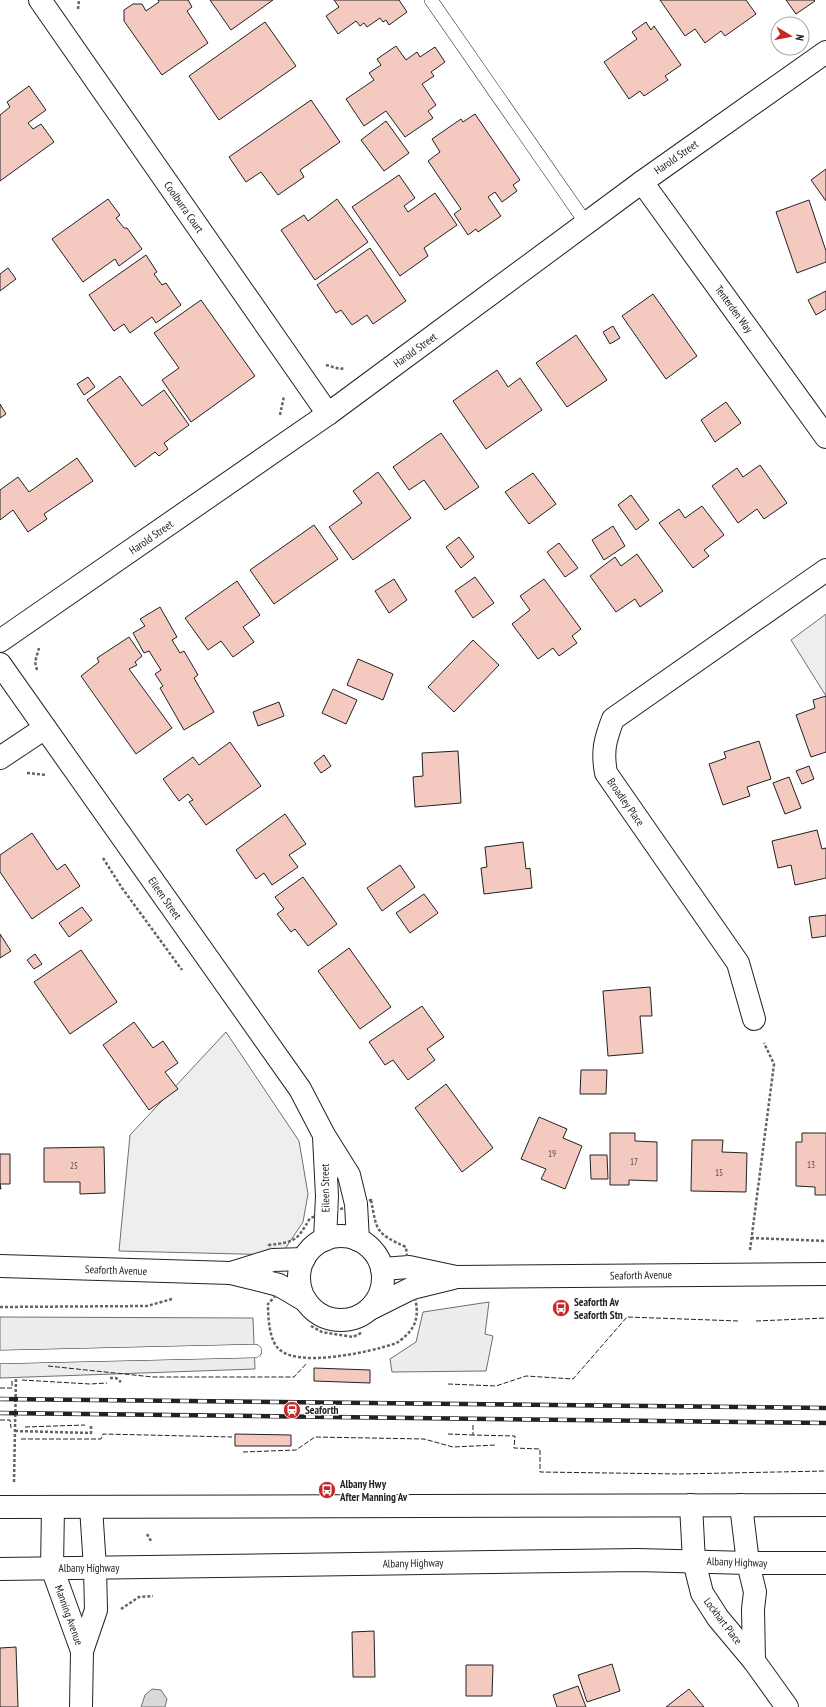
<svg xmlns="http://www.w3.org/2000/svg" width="826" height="1707" viewBox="0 0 826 1707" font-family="'PT Sans Narrow',sans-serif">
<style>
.green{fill:#eee;stroke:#6f6f6f}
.parking{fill:#ededed;stroke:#6f6f6f}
.water{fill:#d9d9d9;stroke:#6f6f6f}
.building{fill:#f3c9c0;stroke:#222}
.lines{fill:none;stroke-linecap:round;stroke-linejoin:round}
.service-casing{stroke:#222;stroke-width:14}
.minor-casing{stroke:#222;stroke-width:24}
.tertiary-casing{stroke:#222;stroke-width:24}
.trunk-casing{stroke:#222;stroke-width:24}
.path{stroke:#646464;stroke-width:2.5;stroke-dasharray:3 2;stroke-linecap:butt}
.service{stroke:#fff;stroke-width:13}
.minor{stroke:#fff;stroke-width:22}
.tertiary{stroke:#fff;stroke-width:22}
.trunk{stroke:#fff;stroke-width:22}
.rail-casing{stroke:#222;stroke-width:4.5}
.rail{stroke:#fff;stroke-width:3;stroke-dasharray:9;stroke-linecap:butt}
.fence{stroke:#222;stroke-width:1;stroke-dasharray:5 2;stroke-linecap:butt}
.labels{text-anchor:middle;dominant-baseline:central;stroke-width:3;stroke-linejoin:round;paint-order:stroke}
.number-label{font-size:9px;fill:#564c4a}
.street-label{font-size:11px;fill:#222;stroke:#fff}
.poi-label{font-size:11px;font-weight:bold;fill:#222;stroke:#fff;text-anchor:start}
</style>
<rect width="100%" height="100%" fill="#fff"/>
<!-- green -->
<g class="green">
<path d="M826,614v82l-35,-56z"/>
<path d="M226,1032l73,109 9,53 -5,28 -22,33 -162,-4 11,-116z"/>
</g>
<!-- parking -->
<g class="parking">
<path d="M489,1302l-4,32 8,2 -7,35 -94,1 -2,-13 26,-17 7,-30z"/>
<path d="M0,1317l253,1 2,51 -255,9z"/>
</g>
<!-- water -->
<path class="water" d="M152,1689l9,1 6,9 -2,8h-24l4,-12z"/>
<!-- building -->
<g class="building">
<path d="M158,0h30l4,7 -5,4 21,32 -46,32 -38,-54v-11l9,-6h9l4,7 13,-9z"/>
<path d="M210,0h63l-42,30z"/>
<path d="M334,0h65l8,12 -18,13 -3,-5 -3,2 -3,-4 -13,9 -3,-4 -4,3 -4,-5 -18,13 -12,-18 13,-9z"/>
<path d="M660,0h86l10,14 -31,22 -4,-5 -16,12 -10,-14 -10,7z"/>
<path d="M786,0h28l1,1 -19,13z"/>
<path d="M265,22l31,44 -77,54 -30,-44z"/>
<path d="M646,22l5,8 3,-4 27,39 -16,11 3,4 -24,16 -4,-5 -11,8 -25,-37 33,-23 -5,-7z"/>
<path d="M396,46l10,14 11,-8 3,5 15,-10 10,15 -14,10 3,4 -12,8 14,21 -8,6 5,7 -28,19 -19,-26 -22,15 -18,-27 28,-19 -5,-7 12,-8 -4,-6z"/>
<path d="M29,86l17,24 -18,13 5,6 8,-5 13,18 -54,39v-66l10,-8 -3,-5z"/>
<path d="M311,100l29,42 -40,28 4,7 -26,18 -17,-23 -15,10 -17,-25z"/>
<path d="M475,114l45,66 -7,5 4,6 -15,11 -7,-10 -7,5 13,19 -23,16 -2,-3 -8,6 -14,-21 7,-5 -33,-48 12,-9 -8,-13 29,-20 2,3z"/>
<path d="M386,121l23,32 -25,18 -23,-31z"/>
<path d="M826,169v32l-15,-21z"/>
<path d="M399,175l16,23 -11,8 4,6 27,-19 22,32 -33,23 4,8 -28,20 -48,-69z"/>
<path d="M108,199l12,16 -4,3 8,10h3l15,21 -23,17 -4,-7 -32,23 -31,-43z"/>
<path d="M337,199l31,43 -53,38 -34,-50 23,-15 4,6z"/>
<path d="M809,200l17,51v11l-29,11 -21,-61z"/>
<path d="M370,248l36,53 -33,23 -6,-9 -15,10 -11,-15 -5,3 -19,-28z"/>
<path d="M146,255l11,17 -3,2 8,11 4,-2 15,22 -25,18 -4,-6 -22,16 -6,-9 -10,7 -25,-36z"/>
<path d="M8,268l8,11 -16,12v-17z"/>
<path d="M826,291v18l-10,6 -8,-15z"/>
<path d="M653,294l44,62 -31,23 -44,-63z"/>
<path d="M201,300l54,76 -64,46 -29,-42 17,-12 -25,-35z"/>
<path d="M613,326l7,12 -10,6 -7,-12z"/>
<path d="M576,335l31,45 -40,27 -31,-44z"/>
<path d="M497,370l11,17 12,-9 22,32 -56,39 -33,-48z"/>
<path d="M120,376l22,30 22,-16 25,35 -25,18 4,6 -9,7 -4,-4 -20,15 -48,-67z"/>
<path d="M88,377l7,10 -11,8 -7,-11z"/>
<path d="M726,402l15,21 -26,19 -14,-22z"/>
<path d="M0,404l6,10 -6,4z"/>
<path d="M441,433l38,54 -34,23 -21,-30 -15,10 -16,-23z"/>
<path d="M77,458l16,23 -49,33 3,5 -19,13 -15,-22 -13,10v-30l18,-13 11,15z"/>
<path d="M760,465l27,38 -23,16 -7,-10 -19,14 -26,-37 25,-18 6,9z"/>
<path d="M378,472l33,46 -58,42 -24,-33 33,-24 -9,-12z"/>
<path d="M533,473l23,31 -27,20 -24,-32z"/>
<path d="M631,495l18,25 -13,10 -18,-25z"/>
<path d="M702,506l22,29 -20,15 5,6 -16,12 -34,-45 20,-14 6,9z"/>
<path d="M314,525l24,34 -64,45 -24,-34z"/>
<path d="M613,526l12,20 -21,14 -12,-20z"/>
<path d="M459,537l15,20 -13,11 -15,-21z"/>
<path d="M559,543l19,25 -13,9 -18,-25z"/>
<path d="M637,554l26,37 -23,16 -5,-8 -19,13 -26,-36 25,-19 6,9z"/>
<path d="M475,577l19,26 -21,15 -18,-27z"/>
<path d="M394,579l13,21 -18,13 -14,-22z"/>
<path d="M544,579l37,50 -9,7 5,7 -18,13 -6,-8 -15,11 -26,-35 18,-14 -10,-14z"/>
<path d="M237,581l23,34 -17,12 11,15 -21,15 -12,-16 -13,9 -23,-32z"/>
<path d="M160,607l17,30 -5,3 8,13 4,-2 14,24 -4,3 20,34 -30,18 -24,-42 3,-2 -8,-12 6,-4 -12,-19 -5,2 -11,-20 12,-7 -5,-7z"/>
<path d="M129,637l13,19 -7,6 2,3 -8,4 43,59 -36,26 -55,-78 18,-14 -2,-4z"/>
<path d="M473,640l26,25 -45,47 -26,-25z"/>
<path d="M358,659l35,15 -10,26 -36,-15z"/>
<path d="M333,689l24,11 -11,24 -24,-11z"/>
<path d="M826,696v56l-15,5 -15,-42 19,-7 -2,-8z"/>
<path d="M279,702l5,14 -26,10 -5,-14z"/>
<path d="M759,741l12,38 -24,8 3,9 -27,9 -14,-41 17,-6 -2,-6z"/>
<path d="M230,742l31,44 -55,39 -17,-23 4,-2 -5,-6 -9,7 -16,-22 30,-22 6,8z"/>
<path d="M458,751l3,52 -46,4 -2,-30 10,-1 -1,-23z"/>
<path d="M324,755l7,11 -10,7 -7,-10z"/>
<path d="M809,766l5,13 -12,5 -6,-13z"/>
<path d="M789,777l12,31 -16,6 -12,-31z"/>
<path d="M285,814l21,30 -17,11 9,12 -26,18 -8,-12 -8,6 -20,-29z"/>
<path d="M817,830l5,19 4,-1v30l-31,7 -4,-20 -13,3 -6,-27z"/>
<path d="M32,833l25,37 8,-6 15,22 -48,33 -32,-47v-17z"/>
<path d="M523,842l3,27 4,-1 2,20 -48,6 -3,-26 6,-1 -2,-20z"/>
<path d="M400,865l15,22 -33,24 -15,-23z"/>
<path d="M303,877l34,47 -29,22 -13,-17 -4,3 -14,-18 7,-5 -9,-12z"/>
<path d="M424,894l14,19 -28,20 -14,-20z"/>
<path d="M82,907l10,13 -23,17 -10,-14z"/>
<path d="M826,915v21l-14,2 -3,-21z"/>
<path d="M0,934l11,17 -11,7z"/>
<path d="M349,948l42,59 -31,22 -42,-58z"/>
<path d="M81,950l36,52 -47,32 -36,-52z"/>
<path d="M35,954l7,10 -8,5 -7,-9z"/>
<path d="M650,987l2,29h-12l3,37 -35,3 -5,-65z"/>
<path d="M422,1006l22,31 -17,12 8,11 -27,20 -15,-20 -8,5 -16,-23z"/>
<path d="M134,1022l19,26 10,-7 15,22 -13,9 13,17 -29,21 -46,-65z"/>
<path d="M581,1070h26l-1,24h-26z"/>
<path d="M446,1084l47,64 -31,24 -47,-64z"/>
<path d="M539,1117l28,12 -4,9 19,8 -17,43 -24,-10 5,-10 -25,-10z"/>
<path d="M610,1133h25v8l22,1v39l-28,-1v5h-19z"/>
<path d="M802,1133h24v62h-11v-8l-19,-1v-44h6z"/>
<path d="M692,1140h31l-1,12 25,1 -1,39 -55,-1z"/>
<path d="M104,1147l1,46 -25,1v-12h-36v-34z"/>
<path d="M0,1154h10v30h-10l1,5h-1z"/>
<path d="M590,1155h17l1,24h-17z"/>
<path d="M314,1368l56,2v13l-56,-2z"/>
<path d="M235,1434l56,1v11h-56z"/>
<path d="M374,1631l1,46h-22l-1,-45z"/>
<path d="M16,1647l2,60h-18v-59z"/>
<path d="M612,1664l8,27 -33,11 -9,-27z"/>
<path d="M466,1665h27l-1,31h-26z"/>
<path d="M578,1686l8,21h-29l-4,-12z"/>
<path d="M689,1689l15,18h-38z"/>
</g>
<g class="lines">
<defs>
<g id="service">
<path d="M431,0l155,223"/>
<path d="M0,1357l255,-6"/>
</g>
<g id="minor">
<path d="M40,0l288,414"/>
<path d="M642,182l184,255"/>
<path d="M0,641l328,-227 314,-232 184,-130"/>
<path d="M0,758l45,-30"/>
<path d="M754,1019l-16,-56 -132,-190c-4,-22 -1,-33 7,-54l213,-149"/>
<path d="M0,1266l231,7 48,12 27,16"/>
<path d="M231,1273l42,-13 31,-1"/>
<path d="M691,1505l3,56 8,32 16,25 36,43 33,46"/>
<path d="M741,1505l7,58 7,29 -2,17 1,52"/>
<path d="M53,1507l-1,61 30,83"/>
<path d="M81,1707l1,-56 14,-41 -1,-42 -4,-61"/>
</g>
<g id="tertiary">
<path d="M0,664l300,425 24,46 25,40 7,29 2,36"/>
<path d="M324,1137l3,59 -2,44"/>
<circle cx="341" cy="1278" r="42"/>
<path d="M382,1269l27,-2 47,10 370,-3"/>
<path d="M372,1308l40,-20 41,-10"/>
</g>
<g id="trunk">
<path d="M0,1507l826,-2"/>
<path d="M0,1569l638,-9 110,3h78"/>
</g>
</defs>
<!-- service casing -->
<use href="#service" class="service-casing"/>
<!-- minor casing -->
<use href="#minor" class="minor-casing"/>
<!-- tertiary casing -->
<use href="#tertiary" class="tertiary-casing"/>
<!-- trunk casing -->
<use href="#trunk" class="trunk-casing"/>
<!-- path -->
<g class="path">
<path d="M78,9l1,-9"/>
<path d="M326,365l14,4 5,-1"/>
<path d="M280,415l4,-19"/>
<path d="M37,670l-2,-8 4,-14"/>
<path d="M27,773l19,2"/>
<path d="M103,858l19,30 60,82"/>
<path d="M371,1200c6,31 4,33 35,47 1,11 3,22 5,33 2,14 9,28 4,42 -2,8 -11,16 -17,20 -5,3 -12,4 -18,6 -23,6 -81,18 -100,2 -11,-8 -12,-34 -12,-46l9,-10 3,-13 -11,-36c26,-3 28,-4 41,-27z"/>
<path d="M751,1238l75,3"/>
<path d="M750,1250l24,-186 -10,-21"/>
<path d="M0,1307l147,-1 25,-7"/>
<path d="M311,1326l11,6 31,5 10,-5"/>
<path d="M110,1378h6l5,4"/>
<path d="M15,1431l76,2v-8"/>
<path d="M14,1482l2,-105"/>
<path d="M147,1534l4,7"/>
<path d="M121,1609l18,-12 14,-1"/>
</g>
<!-- service -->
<use href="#service" class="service"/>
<!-- minor -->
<use href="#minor" class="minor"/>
<!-- tertiary -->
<use href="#tertiary" class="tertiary"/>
<!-- trunk -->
<use href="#trunk" class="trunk"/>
<defs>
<g id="rail">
<path d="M0,1399l826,9"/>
<path d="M0,1413l826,10"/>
</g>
</defs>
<!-- rail casing -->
<use href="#rail" class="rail-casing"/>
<!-- rail -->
<use href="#rail" class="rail"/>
<!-- fence -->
<g class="fence">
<path d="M756,1321l70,-3"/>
<path d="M48,1366l105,11h141l13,-14"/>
<path d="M22,1380l68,4 17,-1"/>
<path d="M448,1384l48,2 30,-10 47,3 54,-62 112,4"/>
<path d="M0,1388h12v-8"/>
<path d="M0,1420h10l1,8"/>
<path d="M473,1425v10l42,1 -1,12 26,1v23l139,2 147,-3"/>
<path d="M25,1427l60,-2"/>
<path d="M448,1434l25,1"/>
<path d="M21,1439h80l2,-5 129,3"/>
<path d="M243,1452l53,-2 19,-13 109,2 29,8 43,-2"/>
</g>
</g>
<!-- icons -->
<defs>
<symbol id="bus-disc" viewBox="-11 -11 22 22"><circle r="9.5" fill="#c62828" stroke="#fff"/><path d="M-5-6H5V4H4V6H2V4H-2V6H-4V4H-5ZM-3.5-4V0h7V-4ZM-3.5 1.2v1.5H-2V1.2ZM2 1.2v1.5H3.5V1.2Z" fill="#fff"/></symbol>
<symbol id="station-disc" viewBox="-11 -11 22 22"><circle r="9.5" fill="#c62828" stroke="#fff"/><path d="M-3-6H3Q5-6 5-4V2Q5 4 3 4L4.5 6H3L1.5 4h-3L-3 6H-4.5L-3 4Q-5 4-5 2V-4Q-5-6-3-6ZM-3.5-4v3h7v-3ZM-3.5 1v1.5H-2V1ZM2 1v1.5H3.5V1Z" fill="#fff"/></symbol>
</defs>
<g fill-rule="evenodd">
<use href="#bus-disc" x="551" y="1298" width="20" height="20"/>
<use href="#station-disc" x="282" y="1400" width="20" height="20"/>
<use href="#bus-disc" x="317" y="1480" width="20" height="20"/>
</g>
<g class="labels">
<!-- number labels -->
<g class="number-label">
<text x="552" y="1153">19</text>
<text x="634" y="1161">17</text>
<text x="811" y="1164">13</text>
<text x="74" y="1165">25</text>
<text x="719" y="1172">15</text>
</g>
<!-- street labels -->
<g class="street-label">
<text transform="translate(676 157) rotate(-35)">Harold Street</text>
<text transform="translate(184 207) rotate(55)">Coolburra Court</text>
<text transform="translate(734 309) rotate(54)">Tenterden Way</text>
<text transform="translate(415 350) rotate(-36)">Harold Street</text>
<text transform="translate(151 537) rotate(-35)">Harold Street</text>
<text transform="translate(626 802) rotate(55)">Broadley Place</text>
<text transform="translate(165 898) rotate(55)">Eileen Street</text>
<text transform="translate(325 1188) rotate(-91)">Eileen Street</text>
<text transform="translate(116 1270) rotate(2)">Seaforth Avenue</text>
<text transform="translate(641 1275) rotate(-1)">Seaforth Avenue</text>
<text transform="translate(737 1562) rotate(2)">Albany Highway</text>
<text transform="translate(413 1563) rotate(-1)">Albany Highway</text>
<text x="89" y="1568">Albany Highway</text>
<text transform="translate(69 1615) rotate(70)">Manning Avenue</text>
<text transform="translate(723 1621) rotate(53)">Lockhart Place</text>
</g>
<!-- poi labels -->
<g class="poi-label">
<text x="574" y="1302">Seaforth Av<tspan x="574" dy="13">Seaforth Stn</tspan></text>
<text x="305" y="1410">Seaforth</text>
<text x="340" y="1484">Albany Hwy<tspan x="340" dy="13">After Manning Av</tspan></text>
</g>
</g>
<!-- north arrow -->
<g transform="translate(790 36) rotate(100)"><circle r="19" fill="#ffffff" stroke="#a7a7a7"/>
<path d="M0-3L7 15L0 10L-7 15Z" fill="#c62828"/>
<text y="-6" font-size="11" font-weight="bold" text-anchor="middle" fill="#222222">N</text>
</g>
</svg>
